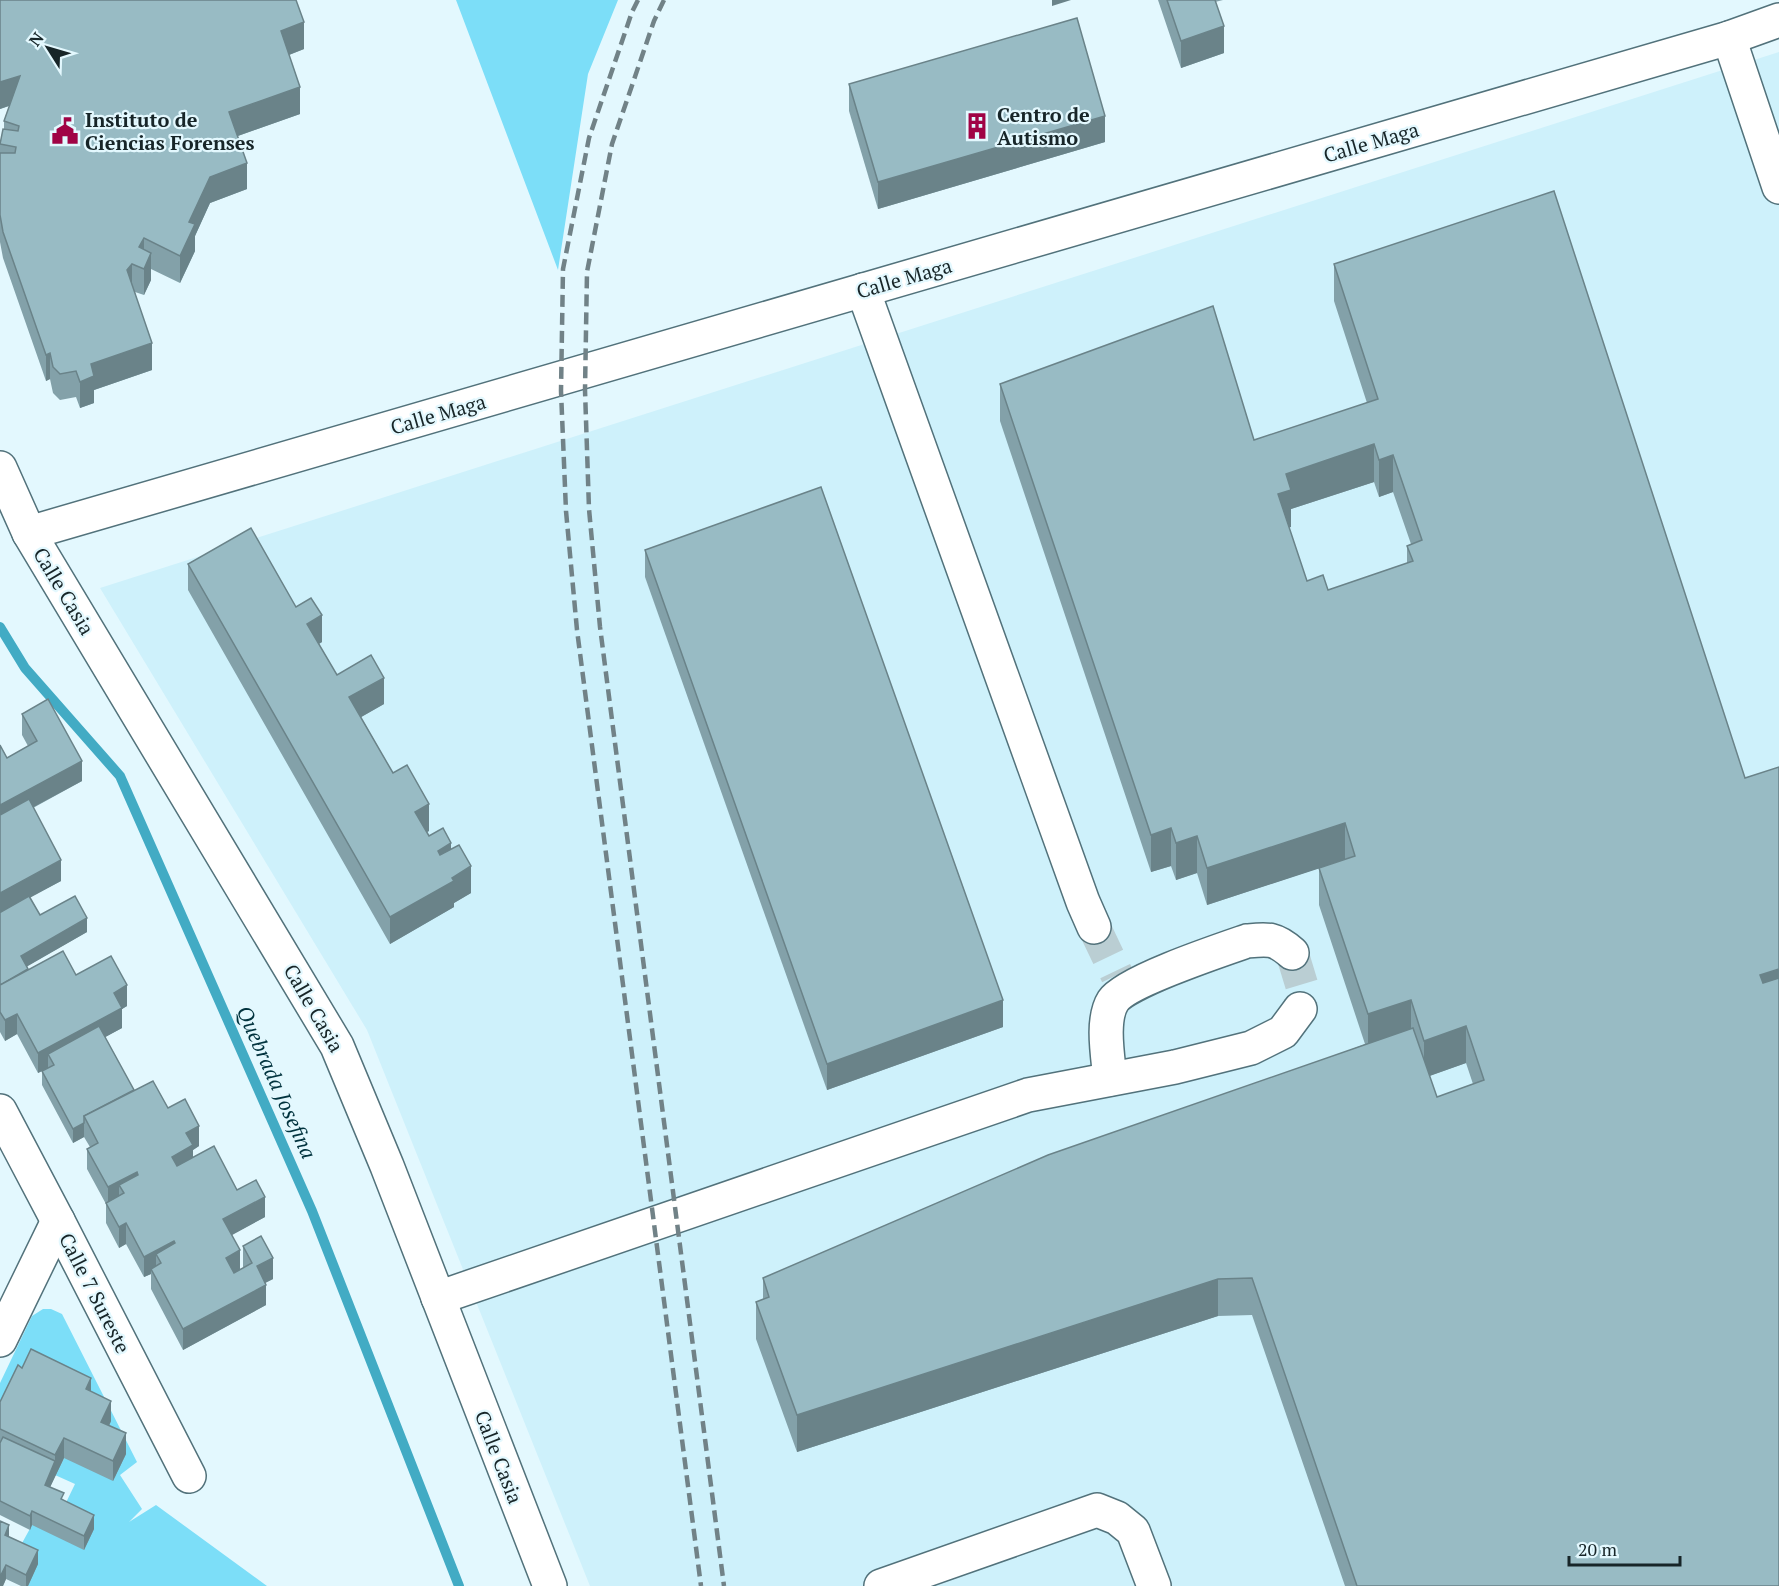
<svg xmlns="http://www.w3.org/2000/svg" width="1779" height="1586" viewBox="0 0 1779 1586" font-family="'PT Serif',serif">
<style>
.built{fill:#cef1fb}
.green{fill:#7cdef8}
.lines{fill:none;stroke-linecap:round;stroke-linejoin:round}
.stream{stroke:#42abc4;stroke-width:10}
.minor-tunnel{stroke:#baced3;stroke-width:33;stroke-dasharray:33 16;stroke-linecap:butt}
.minor-casing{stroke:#52727b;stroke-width:36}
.minor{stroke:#fff;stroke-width:33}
.rail{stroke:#718287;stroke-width:4.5;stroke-dasharray:12 6;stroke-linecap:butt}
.wall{fill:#83a1a9;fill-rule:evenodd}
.shaded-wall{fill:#6a8389}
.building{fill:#98bbc4;stroke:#6a8389;stroke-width:1.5;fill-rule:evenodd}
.labels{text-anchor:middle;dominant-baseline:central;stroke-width:4.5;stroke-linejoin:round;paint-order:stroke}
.poi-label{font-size:20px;font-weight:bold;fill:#172528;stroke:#e3f8fe;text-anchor:start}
.street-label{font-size:20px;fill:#172528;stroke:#e3f8fe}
.water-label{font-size:21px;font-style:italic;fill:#01333e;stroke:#e3f8fe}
</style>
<rect width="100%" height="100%" fill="#e3f8fe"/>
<!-- built -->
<path class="built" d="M1779,52v1534h-1189l-223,-556 -267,-442z"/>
<!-- green -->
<g class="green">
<path d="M456,0h162l-30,74 -30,196z"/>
<path d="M43,1309h8l11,5 75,148 -17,13 22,34 -13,13 27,-17 111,81h-239l-12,-32 16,-29 29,-12 14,-29 -20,-9 9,-17 -64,-56v-19l32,-67z"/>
</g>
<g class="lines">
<!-- stream -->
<path class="stream" d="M0,627l25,41 95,108 192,435 147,375"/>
<!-- minor-tunnel -->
<g class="minor-tunnel">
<path d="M1094,927l23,48"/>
<path d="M1292,953l10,33 -2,23"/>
</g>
<defs>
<g id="minor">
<path d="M1729,38l50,149"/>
<path d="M863,290l220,612 11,25"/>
<path d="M0,468l29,65 308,513 50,120 163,420"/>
<path d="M29,533l1700,-495 50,-18"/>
<path d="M1110,1079c-2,-22 -9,-59 3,-78 12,-19 108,-51 134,-60 22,-2 28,-3 45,12"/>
<path d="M0,1111l58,110 131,255"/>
<path d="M438,1298l590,-203 147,-28 76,-19 32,-16 17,-23"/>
<path d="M0,1340l58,-119"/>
<path d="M881,1586l216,-76 20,8 16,13 21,55"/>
</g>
</defs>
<!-- minor casing -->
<use href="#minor" class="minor-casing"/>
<!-- minor -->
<use href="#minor" class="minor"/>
<!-- rail -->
<g class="rail">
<path d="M638,0l-6,12 -43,126 -26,131 -2,122 5,120 11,119 124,956"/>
<path d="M664,0l-10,21 -42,123 -25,128 -2,118 4,119 11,118 124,959"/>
</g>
</g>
<!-- wall -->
<g class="wall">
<path d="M0,0l304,49 -15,6 11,59 -62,22 9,53 -37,14 -15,33v15l-15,32 -29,-14v11l-7,15 -9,-3 17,78 -58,20v13l-14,5 -4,-11 -16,3 -7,-7 -3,-14 -4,2 -43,-123 -3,-16v-98l4,-15v-8l5,-15 -9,3z"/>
<path d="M1158,0h65l-8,2 9,51 -43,15z"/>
<path d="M849,84l256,58 -227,67 -29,-98z"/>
<path d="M1334,264l445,1322h-434l-93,-271 -34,1 -421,136 -41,-113v-37l7,-3v-21l602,-234 -46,-139v-37l-112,37 -10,-32 -21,7 -5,-14 -20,6 -151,-451v-37l254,56 113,-37 -33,-102zM1374,482l5,15 14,-5 18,52 -4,2v17l-79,27 -21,-9 -18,-54h2v-18zM1466,1063l7,21 -36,13 -8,-21z"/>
<path d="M645,550l358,477 -176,63 -182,-513z"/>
<path d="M188,564l108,43 26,35 -3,2 18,31 47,29 -23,13 32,56 36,58 -2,1 2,4 42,57 -17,10v4l-64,37 -202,-354z"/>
<path d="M22,714l60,67 -49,27 28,73 -31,16 10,18 47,17 -60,34 1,3 48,6 51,31 -5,3v19l-17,9 29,53 34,18 31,38 -6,4v7l44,33 28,27 -34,18 9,34 3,-1v-22l30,33 -8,4 1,22 -83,45 -32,-61v-15l-7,3 -18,-33 -7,4 -13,-25v-19l-19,-35v-20l3,-2 -6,-10 -11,6 -31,-58v-14l-4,2 -21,-39 -12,7 -5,-9v-287l7,13 21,-12 -6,-11z"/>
<path d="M22,1368l69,24 20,29 -2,5 17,28 -13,27 -49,-23 -14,29 44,42 -10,21 -52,-25 -2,5 -30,-15v-113z"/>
<path d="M9,1537l29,27 -10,22h-7l-15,-7 -3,7z"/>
</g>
<!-- shaded-wall -->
<g class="shaded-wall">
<path d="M1052,0h19l-19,6z"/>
<path d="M304,22v27l-23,9v-27z"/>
<path d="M1224,26v27l-43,15v-27z"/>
<path d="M20,76v26l-20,7v-27z"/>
<path d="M300,87v27l-71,25v-27z"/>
<path d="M1105,116v26l-227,67v-27z"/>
<path d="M247,163v26l-37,14 -15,33v15l-15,32v-27l9,-34 21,-45z"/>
<path d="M144,238v27l-5,-18z"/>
<path d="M151,253v27l-7,15v-26z"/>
<path d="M132,264v27l-5,-21z"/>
<path d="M152,343v27l-58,20v13l-14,5v-26l11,-18z"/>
<path d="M50,353v26l-4,2v-26z"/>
<path d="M1374,444v38l-83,27v18l-13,4v-37l8,-20z"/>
<path d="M1393,455v37l-14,5v-37z"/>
<path d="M322,615v27l-15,8v-26z"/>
<path d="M384,678v26l-35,20v-27z"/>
<path d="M82,761v20l-82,44v-20z"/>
<path d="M429,804v27l-14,7v-26z"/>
<path d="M1345,823v37l-138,45v-37z"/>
<path d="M1171,828v38l-20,6v-37z"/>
<path d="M1197,836v37l-21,7v-37z"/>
<path d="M451,843v27l-13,-19z"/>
<path d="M61,860v21l-61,33v-21z"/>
<path d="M471,866v27l-17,10v4l-64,37v-27l62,-39z"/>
<path d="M87,918v14l-66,38v-14z"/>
<path d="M1779,969v37l-19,6v-37z"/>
<path d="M127,985v21l-5,3v19l-68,37 -6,-11v14l-10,5v-20l76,-60z"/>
<path d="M1003,1000v27l-176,63v-26z"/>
<path d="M1411,1000v38l-43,14v-38z"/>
<path d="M17,1014v20l-12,7v-21z"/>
<path d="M1466,1026v37l-42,15v-37z"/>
<path d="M84,1123v14l-11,6v-14z"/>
<path d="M199,1126v20l-6,4v16l-21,11v-20l14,-24z"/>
<path d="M137,1172v20l-13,1 -5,-8v16l-11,7v-21z"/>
<path d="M265,1197v20l-42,23v-21z"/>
<path d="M126,1223v21l-7,4v-21z"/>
<path d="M174,1241v20l-13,2 -5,-9v17l-5,-2v5l-7,3v-20z"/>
<path d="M240,1250v21l-14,8v-21z"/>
<path d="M273,1258v21l-16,8v-21z"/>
<path d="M1218,1279v37l-421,136v-37z"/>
<path d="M266,1285v20l-83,45v-21z"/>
<path d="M91,1378v21l-5,-10z"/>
<path d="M111,1401v20l-10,22v-21z"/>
<path d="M126,1433v21l-13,27v-20z"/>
<path d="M64,1438v20l-19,40v-13l10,-24v-6z"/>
<path d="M32,1511v14l-2,5v-14z"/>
<path d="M94,1515v14l-10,21v-14z"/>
<path d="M9,1525v14l-4,-4z"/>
<path d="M38,1550v14l-10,22h-2v-11z"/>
<path d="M6,1565v14l-3,7h-3v-9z"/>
</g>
<!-- building -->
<g class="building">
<path d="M0,0h296l8,22 -23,9 19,56 -71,25 18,51 -37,14 -21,45 6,2 -15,32 -36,-18 -5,9 12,6 -7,16 -12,-5 -5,6 25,73 -61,21 3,12 -14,6 -4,-11 -16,3 -7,-7 -3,-14 -4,2 -43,-123 -3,-17v-62h15l1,-6 -16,-3 3,-15 15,2 1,-5 -15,-5 16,-45 -20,6z"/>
<path d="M1167,0h48l9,26 -43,15z"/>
<path d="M1077,18l28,98 -227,66 -29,-98z"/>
<path d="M1554,191l191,587 34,-11v202l-19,6 3,8 16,-5v608h-422l-105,-308 -34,1 -421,136 -41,-113 13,-5 -6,-19 285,-123 365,-127 24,69 47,-17 -18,-54 -42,15 -13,-41 -43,14 -49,-146 36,-12 -10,-33 -138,45 -10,-32 -21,7 -5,-15 -20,7 -151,-451 213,-78 41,134 124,-41 -44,-135zM1374,444l5,16 14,-5 29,85 -15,6 6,15 -85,29 -5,-15 -16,6 -29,-87 13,-4 -5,-16z"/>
<path d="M821,487l182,513 -176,64 -182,-514z"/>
<path d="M251,528l45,79 15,-9 11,17 -15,9 30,51 34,-20 13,23 -35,19 44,76 14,-8 22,39 -14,8 14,24 14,-8 8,15 -13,8 2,4 19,-10 12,21 -19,12 2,3 -64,36 -202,-353z"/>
<path d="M48,699l34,62 -82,44v-60l7,13 30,-17 -15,-27z"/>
<path d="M29,799l32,61 -61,33v-78z"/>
<path d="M29,896l11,19 35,-19 12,22 -66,38 7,13 -28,16v-75l1,2z"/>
<path d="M63,951l13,24 35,-19 16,29 -13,8 8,15 -84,45 -21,-39 -12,6 -5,-8v-27z"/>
<path d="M99,1026l35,64 -50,26v7l-11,6 -31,-58 12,-6 -6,-11z"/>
<path d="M153,1081l15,27 17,-9 14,27 -13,7 7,12 -21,12 5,9 37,-20 23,44 19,-10 9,17 -42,22 17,31 -14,8 8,15 18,-10 -9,-17 18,-10 12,22 -16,8 9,19 -83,44 -32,-60 10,-6 -5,-9 19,-11 -1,-2 -30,16 -18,-34 -7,4 -13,-24 18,-10 -5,-8 19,-10 -1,-3 -29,15 -21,-38 11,-6 -14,-27z"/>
<path d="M31,1349l60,29 -5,11 25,12 -10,21 25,11 -13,28 -49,-23 -9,17 -55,-26v-27l18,-37 4,3z"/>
<path d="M3,1437l52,24 -10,24 19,8 -3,6 33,16 -10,21 -52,-25 -2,5 -30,-15v-58z"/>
<path d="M0,1521l9,4 -4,10 33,15 -12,25 -20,-10 -6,12z"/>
</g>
<!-- icons -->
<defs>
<symbol id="building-bare" viewBox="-9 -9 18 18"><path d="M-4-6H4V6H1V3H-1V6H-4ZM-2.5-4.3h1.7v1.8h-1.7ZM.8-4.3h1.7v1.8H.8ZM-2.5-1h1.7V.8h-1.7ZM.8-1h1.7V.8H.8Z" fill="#a00345" stroke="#e3f8fe" stroke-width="2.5" paint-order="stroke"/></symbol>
<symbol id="civic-bare" viewBox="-9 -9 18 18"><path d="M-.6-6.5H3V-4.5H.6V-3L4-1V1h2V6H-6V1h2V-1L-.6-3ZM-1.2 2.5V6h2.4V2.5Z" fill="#a00345" stroke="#e3f8fe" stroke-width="2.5" paint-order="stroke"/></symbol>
</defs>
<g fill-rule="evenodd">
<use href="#building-bare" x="958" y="107" width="38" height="38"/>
<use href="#civic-bare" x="46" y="112" width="38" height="38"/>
</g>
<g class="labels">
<!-- poi labels -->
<g class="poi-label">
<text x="997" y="114">Centro de<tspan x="997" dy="23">Autismo</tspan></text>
<text x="85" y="119">Instituto de<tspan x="85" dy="23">Ciencias Forenses</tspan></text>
</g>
<!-- street labels -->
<g class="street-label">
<text transform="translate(1371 142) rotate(-16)">Calle Maga</text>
<text transform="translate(904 278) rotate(-16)">Calle Maga</text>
<text transform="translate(438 414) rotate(-16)">Calle Maga</text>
<text transform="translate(64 591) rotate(59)">Calle Casia</text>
<text transform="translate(314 1008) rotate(60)">Calle Casia</text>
<text transform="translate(95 1293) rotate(63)">Calle 7 Sureste</text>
<text transform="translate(499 1457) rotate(69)">Calle Casia</text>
</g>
<!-- water labels -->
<g class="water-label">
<text transform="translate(277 1082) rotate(66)">Quebrada Josefina</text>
</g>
</g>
<!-- north arrow -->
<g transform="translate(48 48) rotate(307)" stroke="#e3f8fe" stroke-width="4.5" paint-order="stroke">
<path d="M0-4.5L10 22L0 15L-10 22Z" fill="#172528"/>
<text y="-9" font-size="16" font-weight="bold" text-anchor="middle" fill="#172528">N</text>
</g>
<!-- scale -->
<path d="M1569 1556v9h111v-9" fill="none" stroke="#172528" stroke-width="3"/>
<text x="1578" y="1556" font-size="18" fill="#172528" stroke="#e3f8fe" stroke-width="4.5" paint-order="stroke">20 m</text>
</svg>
